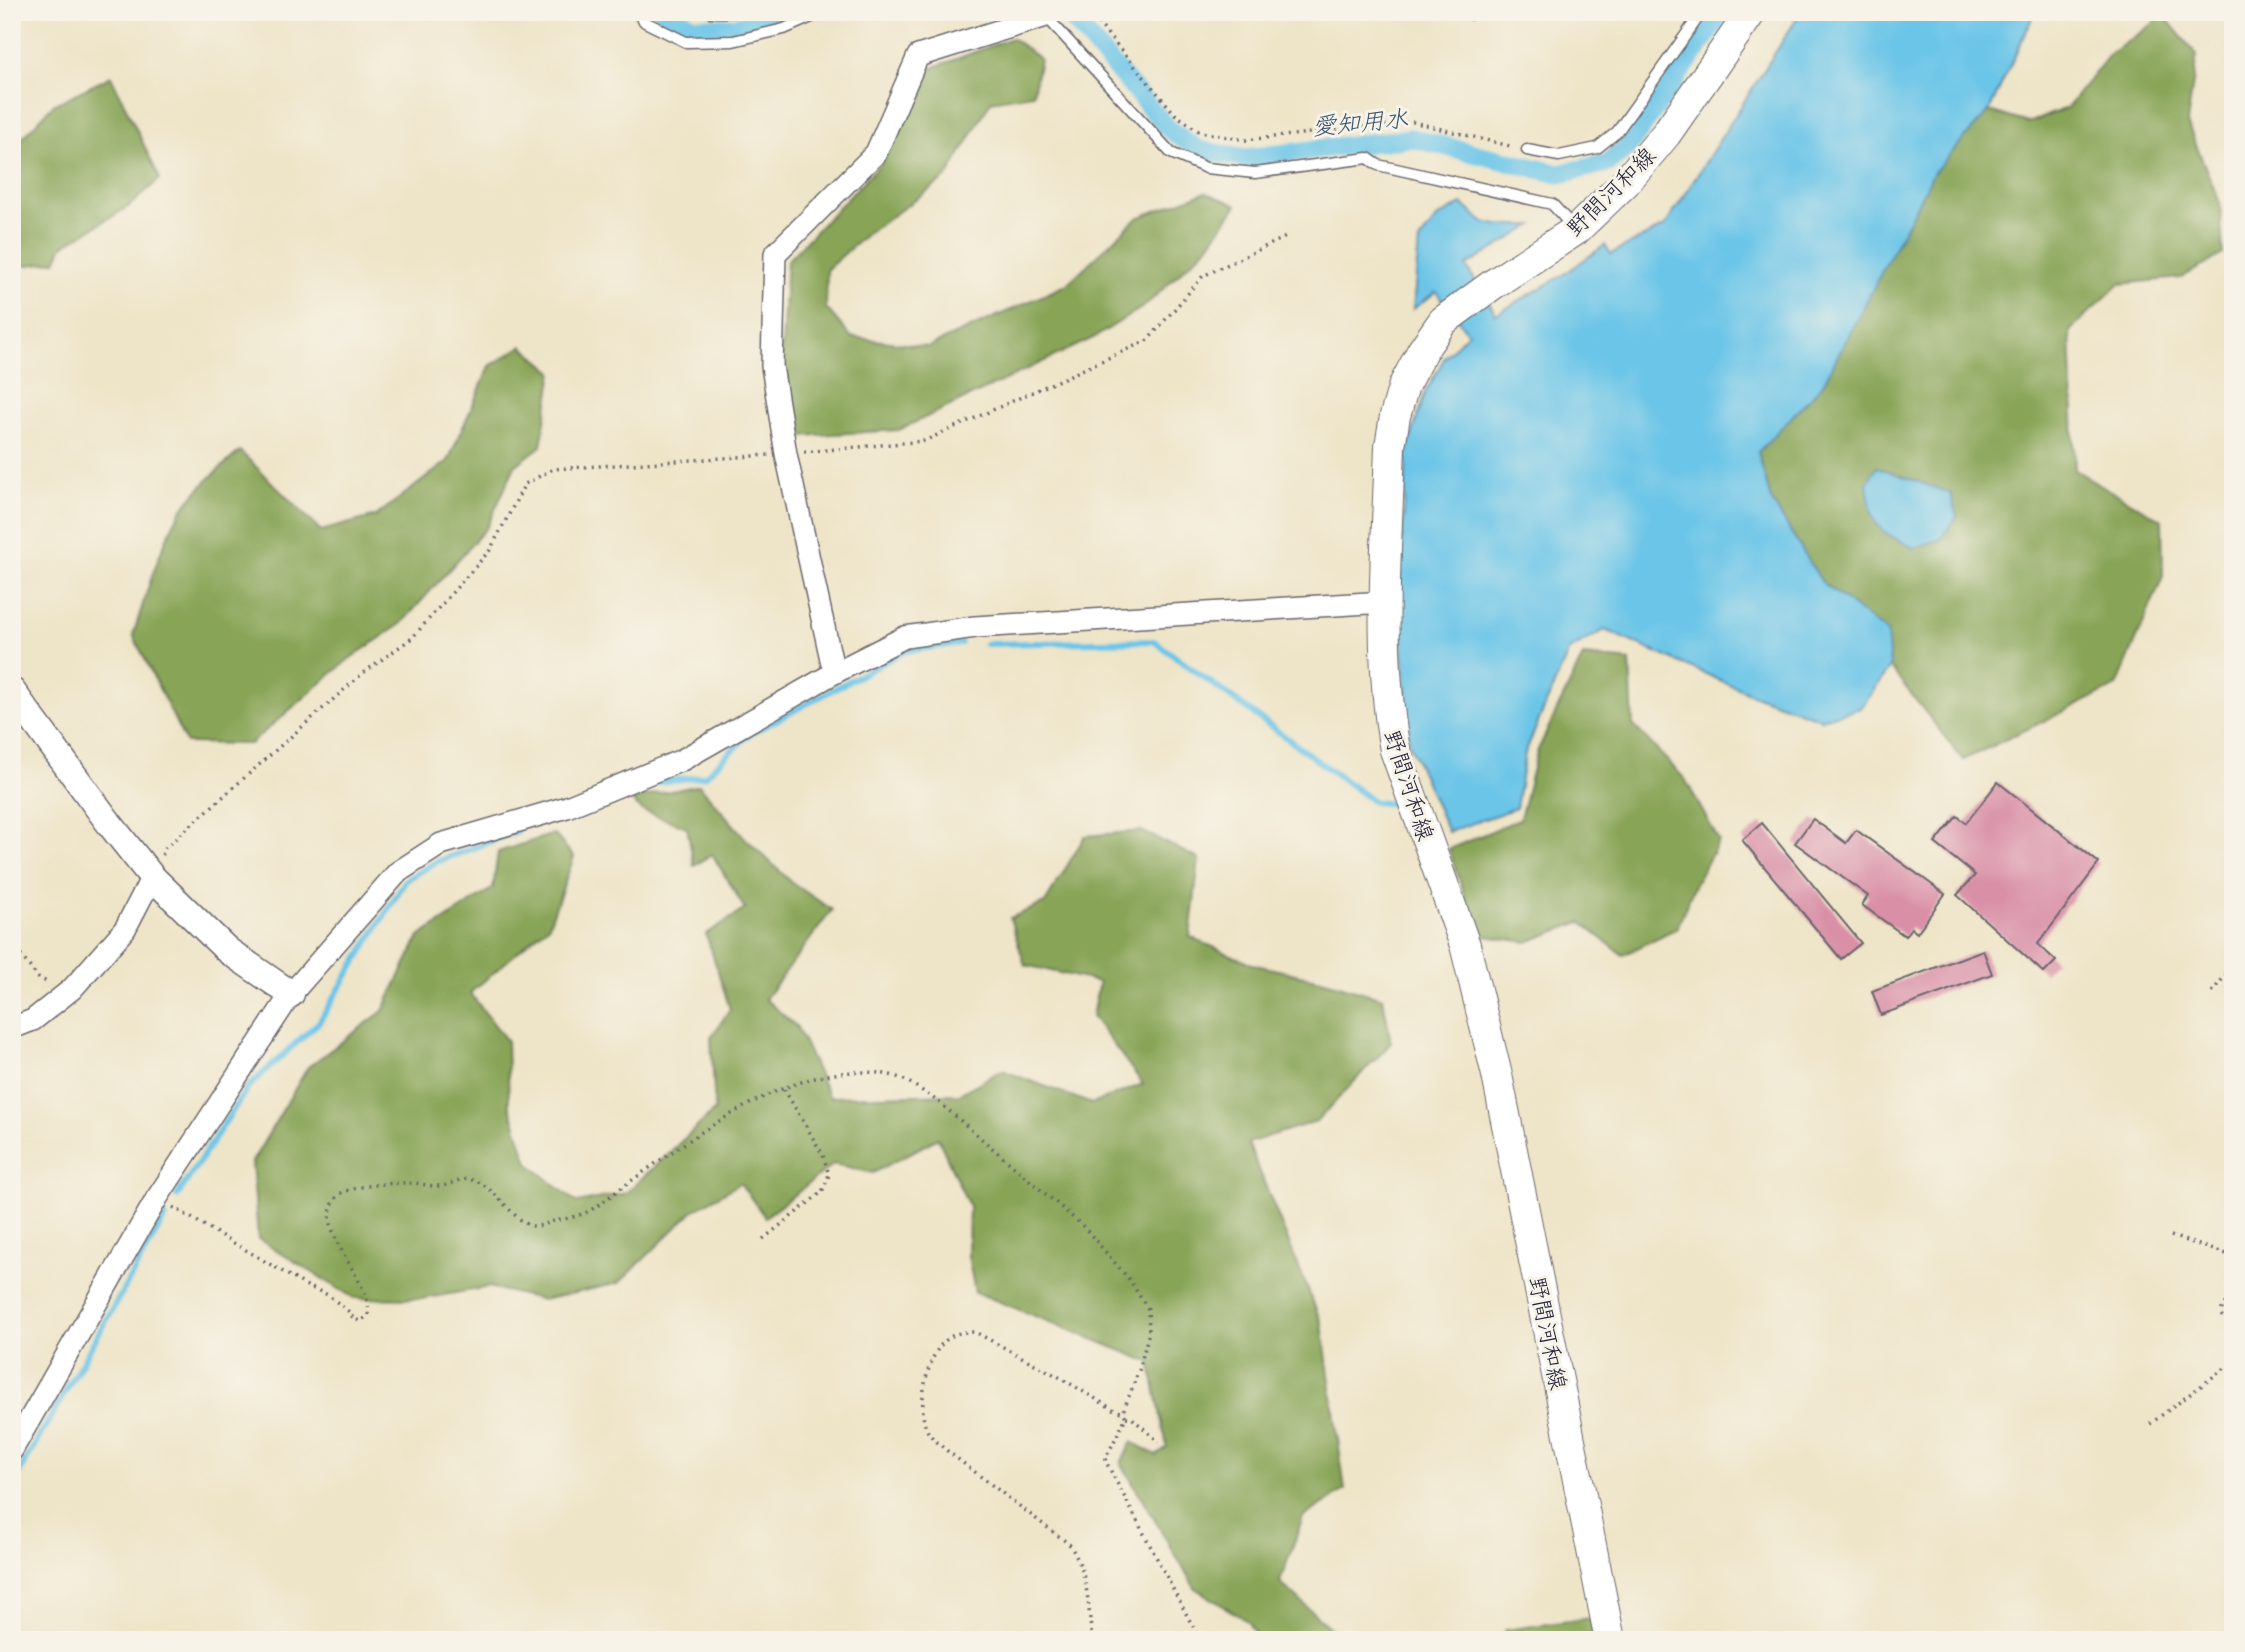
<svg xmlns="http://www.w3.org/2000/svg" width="2245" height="1652" viewBox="0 0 2245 1652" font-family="Mali,'Klee One',sans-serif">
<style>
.forest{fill:#88a457;stroke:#556349;stroke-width:2;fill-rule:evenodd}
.water{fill:#6ac5e8;stroke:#467492;stroke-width:2}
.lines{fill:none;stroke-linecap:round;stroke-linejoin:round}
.stream{stroke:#6ac5e8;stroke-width:6}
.canal{stroke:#6ac5e8;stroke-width:19}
.building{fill:#d990a7}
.service-casing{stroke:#69666c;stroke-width:13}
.minor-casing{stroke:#69666c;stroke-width:24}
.tertiary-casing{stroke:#69666c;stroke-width:29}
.secondary-casing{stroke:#69666c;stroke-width:32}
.path{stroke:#69666c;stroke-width:3.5;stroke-dasharray:2 5;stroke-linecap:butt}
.service{stroke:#fff;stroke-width:10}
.minor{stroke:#fff;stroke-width:21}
.tertiary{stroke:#fff;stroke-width:26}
.secondary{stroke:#fff;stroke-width:30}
.labels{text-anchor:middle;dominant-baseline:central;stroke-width:6;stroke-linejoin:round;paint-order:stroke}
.street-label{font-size:23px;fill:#22223b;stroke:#f7f3e8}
.water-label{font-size:24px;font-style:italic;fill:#38536f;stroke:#f7f3e8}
</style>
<rect width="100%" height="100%" fill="#f7f3e8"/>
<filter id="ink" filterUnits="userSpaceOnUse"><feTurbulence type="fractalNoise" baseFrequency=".0143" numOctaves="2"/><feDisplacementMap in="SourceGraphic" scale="14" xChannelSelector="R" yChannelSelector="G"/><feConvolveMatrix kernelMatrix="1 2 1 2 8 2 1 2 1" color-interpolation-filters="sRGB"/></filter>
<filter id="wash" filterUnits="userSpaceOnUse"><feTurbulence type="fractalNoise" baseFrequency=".00686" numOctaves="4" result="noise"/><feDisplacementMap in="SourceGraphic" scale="28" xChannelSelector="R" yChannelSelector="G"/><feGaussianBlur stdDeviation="1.57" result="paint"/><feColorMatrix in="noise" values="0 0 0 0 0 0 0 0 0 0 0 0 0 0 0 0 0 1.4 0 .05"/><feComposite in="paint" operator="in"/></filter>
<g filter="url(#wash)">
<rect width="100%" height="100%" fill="#eee4c7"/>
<!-- forest -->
<g class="forest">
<path d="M2164,16l33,39 -10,68 33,80 3,51 -42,24 -62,6 -49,47 5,139 87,50 1,56 -46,110 -154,74 -73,-93 -3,-35 -65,-50 -51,-82 -13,-48 65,-68 111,-212 55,-61 39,12 39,-15 43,-54zM1878,468l72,25 7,23z"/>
<path d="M1012,38l28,21 -7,35 -42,7 -44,76 -79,56 -41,36 -1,39 25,29 77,10 138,-62 71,-67 68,-26 32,13 -29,41 -62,59 -51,32 -196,93 -98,6 -20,-74 6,-101 96,-100 46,-92z"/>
<path d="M111,76l49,103 -32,28 -65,39 -7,15 -35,5 -3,-16 -6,-7v-87l10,-18 31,-33z"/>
<path d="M522,346l31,26 -12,74 -26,20 -28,61 -86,97 -52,35 -99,85 -64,-1 -53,-108c13,-39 24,-81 44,-117 13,-24 42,-49 63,-67l81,80 55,-15 72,-55 42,-95z"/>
<path d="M1583,656l47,5 3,64 52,54 34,62 -24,43 -18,44 -54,27 -42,-33 -54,20 -49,-7 -29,-86 71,-30 17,-67z"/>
<path d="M699,785l46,53 46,44 41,28 -67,89 32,28 32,70 130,-3 43,-24 90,34 51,-20 -51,-68 7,-34 -74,-17 -15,-47 35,-15 40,-67 57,-5 57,28 -9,78 62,27 73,17 58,17 8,45 -74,78 -69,22 74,181 23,166 -42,27 -23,65 56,52 1,6h-78l-12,-19 -52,-33 -74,-125 11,-21 24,13 11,-8 -17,-85 -175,-70 -7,-36 1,-50 -31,-68 -65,35 -39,-9 -69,53 -25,-34 -47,28 -74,72 -76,17 -54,-13 -68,12 -67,-1 -96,-59 -6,-77 56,-95 75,-56 36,-74 74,-49 5,-36 56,-18 20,23 -25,68 -79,68 37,48 2,63 19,59 49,40 49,-10 89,-83 -4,-72 19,-29 -24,-75 39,-25 -33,-55 -18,12 -7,-39 -44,-16 -13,-12z"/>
<path d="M1590,1618l4,22h-87l-2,-10z"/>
</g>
<!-- water -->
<g class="water">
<path d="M1801,12h234l-46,99 -55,61 -111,212 -65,68 13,48 51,82 65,50 3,35 -29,41 -40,11 -67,-24 -149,-65 -36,20 -44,103 -9,55 -68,24 -39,-89 -10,-144 8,-148 18,-58 20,-36 23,-24 -32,-41 -23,17 6,-68 19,-24 24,-13 21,18 15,3h35l-67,41 30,48 67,-39 42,-30 6,9 54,-28z"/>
<path d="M1877,467l73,26 7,24 -16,22 -27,9c-43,-22 -40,-18 -47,-65z"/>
</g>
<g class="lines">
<!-- stream -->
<g class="stream">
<path d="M986,644l168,-3 220,161 21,2"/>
<path d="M651,783l54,-7 43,-41 157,-84 56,-8"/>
<path d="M177,1196l71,-109 71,-65 87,-142 30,-18 80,-30"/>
<path d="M12,1485l153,-268"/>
</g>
<!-- canal -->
<g class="canal">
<path d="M663,12l32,15h40l47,-15"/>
<path d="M1066,12l103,117 30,21 46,8 166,-20 148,36 49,-11 20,-16 95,-135"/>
</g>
</g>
<g id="blocks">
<!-- building -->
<g class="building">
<path d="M1998,782l101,81 -61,81 18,17 -12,12 -87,-78 18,-20 -40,-32 22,-27 9,7z"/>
<path d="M1813,819l33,24 10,-13 89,64 -28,39 -6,-5 -6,8 -43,-31 6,-9 -73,-53z"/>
<path d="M1762,823l99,120 -20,16 -99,-119z"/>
<path d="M1983,950l9,24 -111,41 -9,-24z"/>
</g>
</g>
</g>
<g filter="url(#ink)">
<use href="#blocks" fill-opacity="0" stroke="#69666c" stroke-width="2"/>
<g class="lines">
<defs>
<g id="service">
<path d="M636,12l9,10 41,20 47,-1 51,-12 39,-17"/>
<path d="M710,12h25"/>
<path d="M1043,13l128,140 35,15 49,5 113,-15 10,7 174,39 22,24"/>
<path d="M1527,150l32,6 38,-8 20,-16 85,-120"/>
</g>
<g id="minor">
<path d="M834,673l-48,-219 -14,-88 3,-112 101,-101 42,-97 128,-40 4,-4"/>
<path d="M12,1028l21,-8 39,-31 53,-60 27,-52"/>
<path d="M12,1450l145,-252 134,-204 107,-122 43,-28 126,-37 115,-47 152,-87 71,-36 70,-10 410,-25"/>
</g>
<path id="tertiary" d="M12,691l97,132 43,54 75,73 64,44"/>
<path id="secondary" d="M1610,1640l-113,-565 -32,-130 -70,-195c-18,-100 -8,-203 -5,-304l5,-30 9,-31 18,-34 21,-30 49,-36 84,-55 49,-47 41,-49 85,-122"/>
</defs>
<!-- service casing -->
<use href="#service" class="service-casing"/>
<!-- minor casing -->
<use href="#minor" class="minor-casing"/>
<!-- tertiary casing -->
<use href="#tertiary" class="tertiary-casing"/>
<!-- secondary casing -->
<use href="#secondary" class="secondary-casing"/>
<!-- path -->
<g class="path">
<path d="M1089,12l86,102 25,18 46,8 167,-18 101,25"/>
<path d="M1469,12l3,10"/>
<path d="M804,452l120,-11 224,-101 55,-64 85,-40"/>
<path d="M162,855l3,-7 198,-175 49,-35 78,-88 35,-66 28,-15 216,-14"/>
<path d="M12,944l27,35 9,3"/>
<path d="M2212,992l21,-26"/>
<path d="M173,1207l132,78 23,10 20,16 6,8 6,2 8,-5c8,-33 -62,-89 -29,-121 9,-9 58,-13 72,-12 9,0 17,3 26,3 18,1 25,-14 45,-2 17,10 36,41 52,42 6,1 14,-3 20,-5 10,-2 21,-4 31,-8 13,-6 27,-19 39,-27 71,-50 174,-131 266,-111 18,4 35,18 50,28l144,124 44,51 20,31 1,23 -10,38 -16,42 3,5 -21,43 95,180"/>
<path d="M2171,1236l62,20"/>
<path d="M763,1239l59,-47 7,-17 -6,-20 -39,-66"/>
<path d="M2233,1300c-9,3 -11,6 -12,15l12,13"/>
<path d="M1126,1417l6,1 27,24"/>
<path d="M2150,1424l83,-62"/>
<path d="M1092,1640c-4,-34 -3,-67 -23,-96l-123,-94c-8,-7 -18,-14 -21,-25 -7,-22 2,-74 24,-87 8,-6 16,-6 26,-6l84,45 57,34 7,1"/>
</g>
<!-- service -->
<use href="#service" class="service"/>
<!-- minor -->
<use href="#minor" class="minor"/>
<!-- tertiary -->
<use href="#tertiary" class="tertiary"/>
<!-- secondary -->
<use href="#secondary" class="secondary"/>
</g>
</g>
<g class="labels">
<!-- street labels -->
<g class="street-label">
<text transform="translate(1610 191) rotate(-45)">野間河和線</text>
<text transform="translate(1410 785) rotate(72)">野間河和線</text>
<text transform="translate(1549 1333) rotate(79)">野間河和線</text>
</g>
<!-- water labels -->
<g class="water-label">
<text transform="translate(1360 121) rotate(-5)">愛知用水</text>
</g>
</g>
<!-- margin -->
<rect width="2245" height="1652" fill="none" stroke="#f7f3e8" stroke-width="42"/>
</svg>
